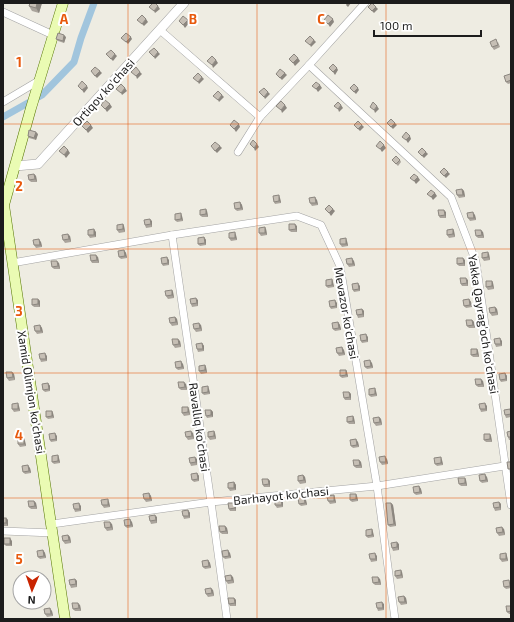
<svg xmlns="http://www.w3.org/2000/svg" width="514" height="622" viewBox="0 0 514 622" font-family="'Exo 2',sans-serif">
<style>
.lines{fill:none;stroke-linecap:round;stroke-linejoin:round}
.canal{stroke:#a1c5dd;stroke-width:7}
.minor-casing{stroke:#a3a3a3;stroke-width:8}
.tertiary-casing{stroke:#a3a3a3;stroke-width:10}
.secondary-casing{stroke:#547402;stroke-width:11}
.minor{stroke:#fff;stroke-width:7}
.tertiary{stroke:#fff;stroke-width:9}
.secondary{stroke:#eafbb3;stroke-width:10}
.wall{fill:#aaa49c}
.shaded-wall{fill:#8b867f}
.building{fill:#c6bfb5;stroke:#8b867f}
.grid{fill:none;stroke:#e8590c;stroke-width:1;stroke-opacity:0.55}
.labels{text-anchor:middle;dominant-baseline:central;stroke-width:4;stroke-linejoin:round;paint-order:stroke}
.street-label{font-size:12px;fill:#1c1c1c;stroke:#fff}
.grid-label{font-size:13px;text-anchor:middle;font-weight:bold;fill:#e8590c;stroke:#fff;stroke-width:4;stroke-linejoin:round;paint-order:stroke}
</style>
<rect width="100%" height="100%" fill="#eeece2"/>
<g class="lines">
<!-- canal -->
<path class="canal" d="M3,117l39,-22 32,-33 7,-24 13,-35"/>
<defs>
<g id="minor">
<path d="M3,12l50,23"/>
<path d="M160,30l100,87"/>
<path d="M309,65l142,132 25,65 35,243"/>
<path d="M3,102l37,-22"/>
<path d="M238,152l22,-35 49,-52 56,-62"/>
<path d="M172,235l39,267 16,117"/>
<path d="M12,263l160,-28 125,-19 24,9 19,41 37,220 18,133"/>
<path d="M52,524l159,-22 166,-16 134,-21"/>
<path d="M3,531l50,2"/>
</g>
<path id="tertiary" d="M15,166l23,-2 146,-161"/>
<path id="secondary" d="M63,3l-32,105 -27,97 61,414"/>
</defs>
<!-- minor casing -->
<use href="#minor" class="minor-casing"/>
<!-- tertiary casing -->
<use href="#tertiary" class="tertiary-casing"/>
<!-- secondary casing -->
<use href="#secondary" class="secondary-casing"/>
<!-- minor -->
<use href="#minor" class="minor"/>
<!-- tertiary -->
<use href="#tertiary" class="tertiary"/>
<!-- secondary -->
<use href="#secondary" class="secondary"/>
</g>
<!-- wall -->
<g class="wall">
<path d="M30,3h12l-3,10 -7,-2 -3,-5z"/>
<path d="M66,37l-2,6 -6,-2 -2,-2z"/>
<path d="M498,42l2,5 -6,3 -2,-3z"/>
<path d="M511,75v8l-3,1 -2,-2z"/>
<path d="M38,134l-2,6 -7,-2 -1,-2z"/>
<path d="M392,160h8l1,2 -3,4z"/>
<path d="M34,174l2,2 1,6h-6l-2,-2z"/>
<path d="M462,189l2,2 1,6 -6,1 -2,-3z"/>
<path d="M280,198l1,5 -6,1 -1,-2z"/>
<path d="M317,200l1,5 -6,1 -2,-3z"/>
<path d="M240,202l2,3 1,5 -6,1 -2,-2z"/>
<path d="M207,211l1,6h-6l-2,-2z"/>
<path d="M446,212v6h-6l-1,-2z"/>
<path d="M475,215l1,5 -6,1 -2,-3z"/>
<path d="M182,216l1,5 -6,1 -2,-2z"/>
<path d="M152,221v6l-6,1 -1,-3z"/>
<path d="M123,224l1,2 1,6 -6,1 -2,-3z"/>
<path d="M297,226v6h-6l-2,-2z"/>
<path d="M266,229l1,6 -6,1 -2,-3z"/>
<path d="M453,229l1,2 1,6 -6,1 -2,-3z"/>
<path d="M96,232v5l-6,1 -2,-3z"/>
<path d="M483,232l1,6h-6l-2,-2z"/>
<path d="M236,235l1,5 -6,1 -2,-3z"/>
<path d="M70,236l1,6 -6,1 -2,-3z"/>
<path d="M204,237l2,3v5l-6,1 -2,-2z"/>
<path d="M347,241l1,5 -6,1 -2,-3z"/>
<path d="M41,242l1,5 -6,1 -2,-3z"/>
<path d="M124,250l2,3 1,5 -6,1 -2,-2z"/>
<path d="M489,254l1,6 -6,1 -2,-3z"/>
<path d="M98,257l1,6h-7l-1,-2z"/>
<path d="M169,260v5l-6,1 -1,-2z"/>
<path d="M465,260v6h-6l-2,-2z"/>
<path d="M354,261l1,5 -6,1 -2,-3z"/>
<path d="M59,263l1,6h-6l-2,-2z"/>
<path d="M332,279l1,3 1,5 -6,1 -2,-2z"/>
<path d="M468,280v6h-6l-1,-2z"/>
<path d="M492,281l1,2 1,6 -6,1 -2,-3z"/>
<path d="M360,286v5l-6,1 -1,-2z"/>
<path d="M172,290l1,2 1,6 -6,1 -2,-3z"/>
<path d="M38,299l2,2v6h-6l-2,-2z"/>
<path d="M469,299l2,3 1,5 -6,1 -2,-2z"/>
<path d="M198,300v6l-6,1 -1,-3z"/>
<path d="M337,303v5l-6,1 -1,-2z"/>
<path d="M495,307l2,2 1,6 -6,1 -2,-3z"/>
<path d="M362,309l2,2v6l-6,1 -1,-3z"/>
<path d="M175,317l2,2 1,6 -6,1 -2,-3z"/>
<path d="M472,320l2,2 1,6h-6l-2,-2z"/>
<path d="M338,322l2,3 1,5 -6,1 -2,-2z"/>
<path d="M40,325l2,3 1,5 -6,1 -2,-3z"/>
<path d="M201,325l1,6 -6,1 -2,-3z"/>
<path d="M368,337v5l-6,1 -1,-2z"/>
<path d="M180,341l1,6 -6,1 -2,-3z"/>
<path d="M502,341v5l-6,1 -1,-3z"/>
<path d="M202,343l2,3v5l-6,1 -1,-3z"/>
<path d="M477,349l1,2 1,6h-6l-2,-2z"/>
<path d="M344,350l1,5 -6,1 -2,-3z"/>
<path d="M47,356v5l-6,1 -1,-3z"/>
<path d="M372,363l1,5 -6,1 -2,-2z"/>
<path d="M183,364l1,5 -6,1 -2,-2z"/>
<path d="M205,365l1,2 1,6 -6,1 -2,-3z"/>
<path d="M346,370l1,2 1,5 -6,1 -2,-2z"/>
<path d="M12,372l2,2 1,6 -6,1 -2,-3z"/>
<path d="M505,373l2,3v5l-6,1 -1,-2z"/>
<path d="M483,381l1,6h-6l-2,-2z"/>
<path d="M48,383l2,3v5l-5,1 -2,-2z"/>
<path d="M186,384l1,6h-6l-2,-2z"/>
<path d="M209,389l1,5 -6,1 -2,-2z"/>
<path d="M376,391l1,5 -6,1 -2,-2z"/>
<path d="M349,392l2,2v6h-6l-1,-2z"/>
<path d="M19,406l1,5 -6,1 -2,-3z"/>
<path d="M487,406v5l-6,1 -1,-3z"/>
<path d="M189,409l1,6 -6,1 -2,-3z"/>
<path d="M211,410l2,2v5l-6,1 -1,-2z"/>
<path d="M511,410v7l-5,1 -1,-3z"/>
<path d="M52,411l1,2 1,5 -6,1 -2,-2z"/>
<path d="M353,416l1,2 1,6h-6l-2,-2z"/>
<path d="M379,417l2,2 1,6 -6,1 -2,-3z"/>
<path d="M214,431l1,2 1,6 -6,1 -2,-3z"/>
<path d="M511,431v9h-2l-1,-3z"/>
<path d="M193,433l1,6 -6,1 -2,-3z"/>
<path d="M490,434l1,2 1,6h-6l-2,-2z"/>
<path d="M57,436v5l-6,1 -1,-2z"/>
<path d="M25,441l1,5 -6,1 -2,-3z"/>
<path d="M358,442l1,5 -6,1 -2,-2z"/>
<path d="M58,455l1,3 1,5 -6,1 -2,-2z"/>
<path d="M197,459v6l-6,1 -1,-3z"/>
<path d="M387,459l1,5 -6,1 -2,-3z"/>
<path d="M359,460l2,2 1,6h-6l-2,-2z"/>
<path d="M442,460l1,5 -6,1 -2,-2z"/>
<path d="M30,468l1,5 -6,1 -2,-2z"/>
<path d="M197,473l2,3v5l-5,1 -2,-2z"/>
<path d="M303,475l2,2 1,6 -6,1 -2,-3z"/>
<path d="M487,477l1,5 -6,1 -2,-2z"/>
<path d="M465,478l1,2 1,6h-6l-2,-2z"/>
<path d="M268,479l2,2v6h-6l-1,-2z"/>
<path d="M234,482l2,3v5l-6,1 -2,-3z"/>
<path d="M419,486l2,3 1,5 -6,1 -2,-2z"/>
<path d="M149,493l2,3 1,5 -6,1 -2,-3z"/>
<path d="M356,494l1,2 1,5 -6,1 -2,-2z"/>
<path d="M334,495l1,3 1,5 -6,1 -2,-3z"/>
<path d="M304,497l2,3 1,5 -6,1 -2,-2z"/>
<path d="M34,501l2,2 1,6h-6l-2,-2z"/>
<path d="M109,502l1,5 -6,1 -2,-3z"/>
<path d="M283,502v5l-6,1 -2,-3z"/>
<path d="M499,502l2,2v6l-6,1 -1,-3z"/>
<path d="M391,503l2,2 3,21 -6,1 -2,-2z"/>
<path d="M236,505v6h-6l-1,-2z"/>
<path d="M81,506v5l-6,1 -1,-3z"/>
<path d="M188,510l2,3v5l-6,1 -1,-3z"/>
<path d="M157,517v6l-6,1 -1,-3z"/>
<path d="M3,518h3l2,2v6h-5z"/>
<path d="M132,522l1,5 -6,1 -2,-2z"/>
<path d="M112,524l1,6 -6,1 -2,-3z"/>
<path d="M225,526l2,2 1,6h-6l-2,-2z"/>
<path d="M372,529l1,3 1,5 -6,1 -2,-2z"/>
<path d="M504,529l1,6 -6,1 -2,-3z"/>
<path d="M68,535l2,2 1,6 -6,1 -2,-3z"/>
<path d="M12,541v5h-6l-2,-2z"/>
<path d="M399,544v6l-6,1 -1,-3z"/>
<path d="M43,550l2,3 1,5 -6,1 -2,-2z"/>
<path d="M230,553l1,5 -6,1 -2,-2z"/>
<path d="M506,553l1,3 1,5 -6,1 -2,-3z"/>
<path d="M377,556v5l-6,1 -1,-3z"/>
<path d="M208,560l2,3 1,5 -6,1 -2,-2z"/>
<path d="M402,572l1,6 -6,1 -2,-3z"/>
<path d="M233,577l1,6 -6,1 -2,-3z"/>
<path d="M44,579l4,2 1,5 -5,1z"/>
<path d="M75,579l2,2v6l-6,1 -1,-3z"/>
<path d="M380,579l1,6h-6l-2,-2z"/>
<path d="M511,583v5l-5,1 -2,-2z"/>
<path d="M213,590l1,6 -6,1 -2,-3z"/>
<path d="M404,596l2,2 1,6 -6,1 -2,-3z"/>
<path d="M234,598l2,2v6h-6l-1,-2z"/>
<path d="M384,604v6l-6,1 -1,-3z"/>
<path d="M80,605l1,6h-6l-2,-2z"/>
<path d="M511,606v8h-2l-2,-2z"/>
<path d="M52,611l1,5 -6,1 -2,-3z"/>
</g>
<!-- shaded-wall -->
<g class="shaded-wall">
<path d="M37,3h5l-3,10 -3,-5z"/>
<path d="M347,3h4l-3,4 -2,-2z"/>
<path d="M158,6l2,3 -5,4 -1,-2z"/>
<path d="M376,7l2,2 -4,4 -2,-2z"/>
<path d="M146,19l2,3 -4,4 -2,-2z"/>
<path d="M333,19l1,3 -4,5 -2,-3z"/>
<path d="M188,20l1,3 -4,5 -2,-3z"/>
<path d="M64,35l2,2 -2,6 -1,-2z"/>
<path d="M131,37l1,2 -4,5 -2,-2z"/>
<path d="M314,40l2,2 -5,5 -1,-2z"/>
<path d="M158,52l2,2 -5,5 -1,-2z"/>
<path d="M115,54l2,2 -4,5 -2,-2z"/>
<path d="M298,58l2,3 -5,5 -2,-3z"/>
<path d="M216,60l2,3 -5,5 -1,-3z"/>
<path d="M337,68l1,2 -3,5 -2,-3z"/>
<path d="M100,71l2,2 -5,5 -2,-2z"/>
<path d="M140,72l2,2 -5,5 -1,-3z"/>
<path d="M285,73l2,2 -5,5 -2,-2z"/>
<path d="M202,77l2,2 -5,5 -1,-2z"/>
<path d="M320,85l2,3 -4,4 -2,-3z"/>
<path d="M87,86l1,2 -4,5 -2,-3z"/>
<path d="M125,88l2,3 -5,4 -1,-2z"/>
<path d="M358,88l1,2 -3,4 -2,-2z"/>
<path d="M268,92l2,2 -5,5 -1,-2z"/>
<path d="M222,95l2,2 -5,5 -1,-2z"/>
<path d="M110,104l2,3 -5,5 -2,-3z"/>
<path d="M285,105l2,3 -5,5 -1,-3z"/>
<path d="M341,105l2,3 -4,4 -1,-3z"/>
<path d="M377,106l2,3 -4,4 -1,-3z"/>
<path d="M395,123l2,2 -4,4 -2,-2z"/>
<path d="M239,124l1,3 -4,5 -2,-3z"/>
<path d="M91,125l2,3 -5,5 -2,-3z"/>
<path d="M362,125l2,2 -4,4 -2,-2z"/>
<path d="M36,132l2,2 -2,6 -2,-2z"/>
<path d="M410,136l1,3 -3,4 -2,-3z"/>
<path d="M257,144l2,3 -4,4 -1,-3z"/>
<path d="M384,145l2,3 -4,4 -2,-3z"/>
<path d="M220,146l2,2 -5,5 -2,-2z"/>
<path d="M68,150l2,3 -4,5 -2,-3z"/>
<path d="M426,152l2,2 -4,4 -2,-2z"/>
<path d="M448,172l2,2 -4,4 -2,-2z"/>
<path d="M34,174l2,2 1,6 -2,-3z"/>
<path d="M418,177l2,3 -4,4 -2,-3z"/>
<path d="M462,189l2,2 1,6 -2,-2z"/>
<path d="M435,193l2,3 -4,4 -2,-3z"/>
<path d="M279,195l1,3 1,5 -2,-2z"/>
<path d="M315,197l2,3 1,5 -2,-2z"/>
<path d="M240,202l2,3 1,5 -2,-2z"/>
<path d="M206,209l1,2 1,6 -2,-3z"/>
<path d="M333,209l2,2 -4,5 -2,-3z"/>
<path d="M444,210l2,2v6l-1,-3z"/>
<path d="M473,212l2,3 1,5 -2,-2z"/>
<path d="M181,213l1,3 1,5 -2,-2z"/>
<path d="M150,219l2,2v6l-1,-3z"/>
<path d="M123,224l1,2 1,6 -2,-3z"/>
<path d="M295,224l2,2v6l-1,-3z"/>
<path d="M265,227l1,2 1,6 -2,-2z"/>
<path d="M94,229l2,3v5l-2,-2z"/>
<path d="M453,229l1,2 1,6 -2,-3z"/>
<path d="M481,230l2,2 1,6 -2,-3z"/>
<path d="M235,232l1,3 1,5 -2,-2z"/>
<path d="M68,234l2,2 1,6 -2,-3z"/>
<path d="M204,237l2,3v5l-1,-2z"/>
<path d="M346,238l1,3 1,5 -2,-2z"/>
<path d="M39,239l2,3 1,5 -2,-2z"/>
<path d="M124,250l2,3 1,5 -2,-2z"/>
<path d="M488,252l1,2 1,6 -2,-3z"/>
<path d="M96,255l2,2 1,6 -2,-3z"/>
<path d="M167,257l2,3v5l-1,-2z"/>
<path d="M352,258l2,3 1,5 -2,-2z"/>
<path d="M463,258l2,2v6l-1,-3z"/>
<path d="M57,261l2,2 1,6 -2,-3z"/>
<path d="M466,278l2,2v6l-1,-3z"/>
<path d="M332,279l1,3 1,5 -2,-2z"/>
<path d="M492,281l1,2 1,6 -2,-3z"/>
<path d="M358,283l2,3v5l-1,-2z"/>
<path d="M172,290l1,2 1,6 -2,-3z"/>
<path d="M196,298l2,2v6l-1,-3z"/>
<path d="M38,299l2,2v6l-2,-3z"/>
<path d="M469,299l2,3 1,5 -2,-2z"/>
<path d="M335,300l2,3v5l-1,-2z"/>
<path d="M495,307l2,2 1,6 -2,-3z"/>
<path d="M362,309l2,2v6l-1,-3z"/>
<path d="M175,317l2,2 1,6 -2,-3z"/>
<path d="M472,320l2,2 1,6 -2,-3z"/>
<path d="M338,322l2,3 1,5 -2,-2z"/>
<path d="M199,323l2,2 1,6 -2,-3z"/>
<path d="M40,325l2,3 1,5 -2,-2z"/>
<path d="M366,334l2,3v5l-1,-2z"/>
<path d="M500,338l2,3v5l-1,-2z"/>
<path d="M178,339l2,2 1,6 -2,-3z"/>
<path d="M202,343l2,3v5l-1,-2z"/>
<path d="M342,347l2,3 1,5 -2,-2z"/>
<path d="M477,349l1,2 1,6 -2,-3z"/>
<path d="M45,353l2,3v5l-1,-2z"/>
<path d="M370,360l2,3 1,5 -2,-2z"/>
<path d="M181,361l2,3 1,5 -2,-2z"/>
<path d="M205,365l1,2 1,6 -2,-3z"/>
<path d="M346,370l1,2 1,5 -2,-2z"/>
<path d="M12,372l2,2 1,6 -2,-3z"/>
<path d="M505,373l2,3v5l-1,-2z"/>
<path d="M481,379l2,2 1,6 -2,-3z"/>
<path d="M184,382l2,2 1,6 -2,-3z"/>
<path d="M48,383l2,3v5l-1,-2z"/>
<path d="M208,386l1,3 1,5 -2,-2z"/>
<path d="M375,388l1,3 1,5 -2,-2z"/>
<path d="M349,392l2,2v6l-1,-3z"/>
<path d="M18,403l1,3 1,5 -2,-2z"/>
<path d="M485,403l2,3v5l-1,-2z"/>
<path d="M188,407l1,2 1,6 -2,-3z"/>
<path d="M211,410l2,2v5l-2,-2z"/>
<path d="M52,411l1,2 1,5 -2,-2z"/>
<path d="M353,416l1,2 1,6 -2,-3z"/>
<path d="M379,417l2,2 1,6 -2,-3z"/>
<path d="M191,431l2,2 1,6 -2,-3z"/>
<path d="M214,431l1,2 1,6 -2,-3z"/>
<path d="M55,433l2,3v5l-1,-2z"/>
<path d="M490,434l1,2 1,6 -2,-3z"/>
<path d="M24,438l1,3 1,5 -2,-2z"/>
<path d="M356,439l2,3 1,5 -2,-2z"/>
<path d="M58,455l1,3 1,5 -2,-2z"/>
<path d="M385,456l2,3 1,5 -2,-2z"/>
<path d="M195,457l2,2v6l-1,-3z"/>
<path d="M441,457l1,3 1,5 -2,-2z"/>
<path d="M359,460l2,2 1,6 -2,-3z"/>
<path d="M28,465l2,3 1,5 -2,-2z"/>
<path d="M197,473l2,3v5l-1,-2z"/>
<path d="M485,474l2,3 1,5 -2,-2z"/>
<path d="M303,475l2,2 1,6 -2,-3z"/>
<path d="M465,478l1,2 1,6 -2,-3z"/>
<path d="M268,479l2,2v6l-1,-3z"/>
<path d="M234,482l2,3v5l-2,-2z"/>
<path d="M419,486l2,3 1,5 -2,-2z"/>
<path d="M149,493l2,3 1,5 -2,-2z"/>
<path d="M356,494l1,2 1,5 -2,-2z"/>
<path d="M334,495l1,3 1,5 -2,-2z"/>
<path d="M304,497l2,3 1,5 -2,-2z"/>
<path d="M108,499l1,3 1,5 -2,-2z"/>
<path d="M281,499l2,3v5l-1,-2z"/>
<path d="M34,501l2,2 1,6 -2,-3z"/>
<path d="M499,502l2,2v6l-1,-3z"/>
<path d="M79,503l2,3v5l-1,-2z"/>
<path d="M234,503l2,2v6l-1,-3z"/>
<path d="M391,503l2,2 3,21 -2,-2z"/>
<path d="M188,510l2,3v5l-1,-2z"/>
<path d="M155,515l2,2v6l-1,-3z"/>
<path d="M6,518l2,2v6l-2,-3z"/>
<path d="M130,519l2,3 1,5 -2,-2z"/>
<path d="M110,522l2,2 1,6 -2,-3z"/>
<path d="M225,526l2,2 1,6 -2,-3z"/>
<path d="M502,527l2,2 1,6 -2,-3z"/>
<path d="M372,529l1,3 1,5 -2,-2z"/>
<path d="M68,535l2,2 1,6 -2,-3z"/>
<path d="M10,538l2,3v5l-2,-2z"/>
<path d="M397,542l2,2v6l-2,-3z"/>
<path d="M43,550l2,3 1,5 -2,-2z"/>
<path d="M228,550l2,3 1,5 -2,-2z"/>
<path d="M375,553l2,3v5l-1,-2z"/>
<path d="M506,553l1,3 1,5 -2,-2z"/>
<path d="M208,560l2,3 1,5 -2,-2z"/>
<path d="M401,570l1,2 1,6 -2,-3z"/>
<path d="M231,575l2,2 1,6 -2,-3z"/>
<path d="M378,577l2,2 1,6 -2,-3z"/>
<path d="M47,578l1,3 1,5 -2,-2z"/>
<path d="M75,579l2,2v6l-1,-3z"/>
<path d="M211,588l2,2 1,6 -2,-3z"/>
<path d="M404,596l2,2 1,6 -2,-2z"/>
<path d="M234,598l2,2v6l-1,-3z"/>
<path d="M382,602l2,2v6l-1,-2z"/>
<path d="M78,603l2,2 1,6 -2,-3z"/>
<path d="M50,608l2,3 1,5 -2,-2z"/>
</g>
<!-- building -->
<g class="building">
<path d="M30,3h7l-1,5 -7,-2z"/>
<path d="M153,3h2l3,3 -4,5 -5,-4z"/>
<path d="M372,3l4,4 -4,4 -4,-4z"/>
<path d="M142,15l4,4 -4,5 -5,-4z"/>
<path d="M328,15l5,4 -5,5 -4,-4z"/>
<path d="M183,16l5,4 -5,5 -4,-4z"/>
<path d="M58,33l6,2 -1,6 -7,-2z"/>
<path d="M126,33l5,4 -5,5 -5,-4z"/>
<path d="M310,36l4,4 -4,5 -5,-4z"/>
<path d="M496,39l2,6 -6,2 -2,-5z"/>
<path d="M154,48l4,4 -4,5 -5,-5z"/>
<path d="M111,50l4,4 -4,5 -5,-5z"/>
<path d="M294,54l4,4 -5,5 -4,-4z"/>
<path d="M212,56l4,4 -4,5 -5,-4z"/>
<path d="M333,64l4,4 -4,4 -4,-4z"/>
<path d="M95,67l5,4 -5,5 -4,-5z"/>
<path d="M136,67l4,5 -4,4 -5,-4z"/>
<path d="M280,69l5,4 -5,5 -4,-4z"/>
<path d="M198,73l4,4 -4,5 -5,-4z"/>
<path d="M510,74l1,3v3l-5,2 -2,-6z"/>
<path d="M82,81l5,5 -5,4 -4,-4z"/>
<path d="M316,82l4,3 -4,4 -4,-3z"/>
<path d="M121,84l4,4 -4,5 -5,-4z"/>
<path d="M354,84l4,4 -4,4 -4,-4z"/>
<path d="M264,88l4,4 -4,5 -5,-5z"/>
<path d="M218,91l4,4 -4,5 -5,-4z"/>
<path d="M105,100l5,4 -5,5 -4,-4z"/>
<path d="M281,101l4,4 -4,5 -5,-4z"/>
<path d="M338,102l3,3 -3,4 -4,-3z"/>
<path d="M373,102l4,4 -3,4 -4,-3z"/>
<path d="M391,119l4,4 -4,4 -4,-4z"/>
<path d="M234,120l5,4 -5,5 -4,-4z"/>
<path d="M87,121l4,4 -5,5 -4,-4z"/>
<path d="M358,121l4,4 -4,4 -4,-4z"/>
<path d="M29,130l7,2 -2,6 -6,-2z"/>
<path d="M406,132l4,4 -4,4 -4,-3z"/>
<path d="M253,140l4,4 -3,4 -4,-4z"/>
<path d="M380,141l4,4 -4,4 -4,-3z"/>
<path d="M215,142l5,4 -5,5 -4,-5z"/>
<path d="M64,146l4,4 -4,5 -5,-4z"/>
<path d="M422,148l4,4 -4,4 -4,-4z"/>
<path d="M396,156l4,4 -4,4 -4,-4z"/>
<path d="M444,168l4,4 -4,4 -4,-4z"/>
<path d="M34,174l1,5 -6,1 -1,-5z"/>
<path d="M414,174l4,3 -4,4 -4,-3z"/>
<path d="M462,189l1,6h-6l-1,-5z"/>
<path d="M431,190l4,3 -4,4 -4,-3z"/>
<path d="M279,195v6l-5,1 -1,-6z"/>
<path d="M315,197l1,6h-6l-1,-5z"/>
<path d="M240,202l1,6 -6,1 -1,-6z"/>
<path d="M329,205l4,4 -4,4 -4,-4z"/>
<path d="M206,209v5l-6,1v-5z"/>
<path d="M438,210h6l1,5 -6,1z"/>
<path d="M473,212l1,6h-6l-1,-5z"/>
<path d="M181,213v6l-6,1v-6z"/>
<path d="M150,219l1,5 -6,1 -1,-5z"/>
<path d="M123,224v5l-6,1v-5z"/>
<path d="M289,224h6l1,5 -7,1z"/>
<path d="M265,227v6h-6v-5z"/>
<path d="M94,229v6h-6v-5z"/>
<path d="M453,229v5l-6,1v-5z"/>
<path d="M475,230h6l1,5 -6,1z"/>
<path d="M235,232v6h-6v-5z"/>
<path d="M68,234l1,5 -6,1 -1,-5z"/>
<path d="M204,237l1,6 -7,1v-6z"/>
<path d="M346,238v6h-6v-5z"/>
<path d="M39,239l1,6h-6l-1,-5z"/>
<path d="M124,250l1,6 -6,1 -1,-6z"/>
<path d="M488,252v5l-6,1v-5z"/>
<path d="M90,255h6l1,5 -6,1z"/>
<path d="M167,257l1,6 -6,1 -1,-6z"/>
<path d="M352,258l1,6h-6l-1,-5z"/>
<path d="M457,258h6l1,5 -7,1z"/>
<path d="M51,261h6l1,5 -6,1z"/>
<path d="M460,278h6l1,5 -6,1z"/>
<path d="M332,279v6l-6,1v-6z"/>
<path d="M486,281h6v5l-6,1z"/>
<path d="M358,283l1,6 -6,1 -1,-6z"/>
<path d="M172,290v5l-6,1 -1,-5z"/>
<path d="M196,298l1,5 -6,1 -1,-5z"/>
<path d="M32,299h6v5l-6,1z"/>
<path d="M469,299l1,6 -6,1 -1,-6z"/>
<path d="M335,300l1,6 -6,1 -1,-6z"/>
<path d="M495,307l1,5 -6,1 -1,-5z"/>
<path d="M362,309l1,5 -6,1 -1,-5z"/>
<path d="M175,317l1,5 -6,1 -1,-5z"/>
<path d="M466,320h6l1,5 -6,1z"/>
<path d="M338,322l1,6 -6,1 -1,-6z"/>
<path d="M199,323l1,5 -6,1 -1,-5z"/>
<path d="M40,325l1,6h-6l-1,-5z"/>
<path d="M366,334l1,6 -6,1 -1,-6z"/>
<path d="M500,338l1,6h-6l-1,-5z"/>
<path d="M172,339h6l1,5 -6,1z"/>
<path d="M202,343l1,6h-6l-1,-5z"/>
<path d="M342,347l1,6h-6l-1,-5z"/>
<path d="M471,349h6v5l-6,1z"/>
<path d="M45,353l1,6h-6l-1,-5z"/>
<path d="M370,360l1,6 -6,1 -1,-6z"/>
<path d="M181,361l1,6 -6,1 -1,-6z"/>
<path d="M205,365v5l-6,1v-5z"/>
<path d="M340,370h6v5l-6,1z"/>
<path d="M6,372h6l1,5 -6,1z"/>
<path d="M505,373l1,6 -6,1 -1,-6z"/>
<path d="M475,379h6l1,5 -6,1z"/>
<path d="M178,382h6l1,5 -6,1z"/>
<path d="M48,383l1,6 -6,1 -1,-6z"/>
<path d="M208,386v6l-6,1v-6z"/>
<path d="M375,388v6l-6,1v-6z"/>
<path d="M343,392h6l1,5 -6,1z"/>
<path d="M18,403v6h-6v-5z"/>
<path d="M485,403l1,6h-6l-1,-5z"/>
<path d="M182,407h6v5l-6,1z"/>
<path d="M510,409l1,5 -6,1 -1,-5z"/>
<path d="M205,410h6v5l-5,1z"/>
<path d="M46,411h6v5l-6,1z"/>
<path d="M353,416v5l-6,1v-5z"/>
<path d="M379,417l1,5 -6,1 -1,-5z"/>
<path d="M191,431l1,5 -6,1 -1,-5z"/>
<path d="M214,431v5l-6,1v-5z"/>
<path d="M511,431v6h-3l-1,-5z"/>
<path d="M55,433l1,6 -6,1 -1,-6z"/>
<path d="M484,434h6v5l-6,1z"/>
<path d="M24,438v6h-6v-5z"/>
<path d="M356,439l1,6 -6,1 -1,-6z"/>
<path d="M58,455v6l-6,1v-6z"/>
<path d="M385,456l1,6h-6l-1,-5z"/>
<path d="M195,457l1,5 -6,1 -1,-5z"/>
<path d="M441,457v6l-6,1 -1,-6z"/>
<path d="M353,460h6l1,5 -6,1z"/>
<path d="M507,462h4v7h-3z"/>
<path d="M28,465l1,6 -6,1 -1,-6z"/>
<path d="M197,473l1,6 -6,1 -1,-6z"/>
<path d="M485,474l1,6 -6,1 -1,-6z"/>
<path d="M303,475l1,5 -6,1v-5z"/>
<path d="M458,478h7v5l-6,1z"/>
<path d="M262,479h6l1,5 -6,1z"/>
<path d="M234,482v6h-6v-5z"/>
<path d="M419,486l1,6 -6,1 -1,-6z"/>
<path d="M149,493l1,6h-6l-1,-5z"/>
<path d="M350,494h6v5l-6,1z"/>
<path d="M334,495v6h-6l-1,-5z"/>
<path d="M304,497l1,6 -6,1 -1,-6z"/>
<path d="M108,499v6h-6l-1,-5z"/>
<path d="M281,499l1,6h-7v-5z"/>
<path d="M28,501h6l1,5 -6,1z"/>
<path d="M499,502l1,5 -6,1 -1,-5z"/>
<path d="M79,503l1,6h-6l-1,-5z"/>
<path d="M228,503h6l1,5 -6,1z"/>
<path d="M386,503h5l3,21 -6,1z"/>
<path d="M188,510l1,6h-6l-1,-5z"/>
<path d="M155,515l1,5 -6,1 -1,-5z"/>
<rect x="3" y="518" width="3" height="5"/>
<path d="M130,519l1,6 -6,1 -1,-6z"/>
<path d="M104,522h6l1,5 -6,1z"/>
<path d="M219,526h6l1,5 -6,1z"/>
<path d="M502,527l1,5 -6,1 -1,-5z"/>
<path d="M372,529v6l-6,1v-6z"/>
<path d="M68,535l1,5 -6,1 -1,-5z"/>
<rect x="4" y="538" width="6" height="6"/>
<path d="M397,542v5l-5,1 -1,-5z"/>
<path d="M43,550l1,6 -6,1 -1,-6z"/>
<path d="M228,550l1,6 -6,1 -1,-6z"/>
<path d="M375,553l1,6h-6l-1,-5z"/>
<path d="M506,553v6h-6v-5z"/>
<path d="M208,560l1,6 -6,1 -1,-6z"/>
<path d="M401,570v5l-6,1v-5z"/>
<path d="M231,575l1,5 -6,1 -1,-5z"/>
<path d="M372,577h6l1,5 -6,1z"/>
<path d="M47,578v6h-3v-5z"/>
<path d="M75,579l1,5 -6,1 -1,-5z"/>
<path d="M509,580l1,6 -6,1 -1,-6z"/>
<path d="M211,588l1,5 -6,1 -1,-5z"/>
<path d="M404,596l1,6h-6l-1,-5z"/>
<path d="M228,598h6l1,5 -6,1z"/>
<path d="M382,602l1,6h-6l-1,-5z"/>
<path d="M72,603h6l1,5 -6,1z"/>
<path d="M506,606h5v5l-4,1z"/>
<path d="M50,608l1,6h-6l-1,-5z"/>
</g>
<!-- grid -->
<path class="grid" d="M128,3v616M257,3v616M386,3v616M3,124h508M3,249h508M3,373h508M3,498h508"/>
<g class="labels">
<!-- street labels -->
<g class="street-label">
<text transform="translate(103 92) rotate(-48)">Ortiqov ko'chasi</text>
<text transform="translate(347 313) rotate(80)">Mevazor ko'chasi</text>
<text transform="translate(484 324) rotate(81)">Yakka Qayrag'och ko'chasi</text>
<text transform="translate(32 392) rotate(81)">Xamid Olimjon ko'chasi</text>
<text transform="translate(200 427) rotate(82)">Ravalliq ko'chasi</text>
<text transform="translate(281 495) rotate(-6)">Barhayot ko'chasi</text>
</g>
</g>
<g class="grid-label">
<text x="64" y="24">A</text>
<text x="193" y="24">B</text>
<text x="321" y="24">C</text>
<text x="19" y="67">1</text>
<text x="19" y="191">2</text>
<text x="19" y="316">3</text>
<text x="19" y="440">4</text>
<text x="19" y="564">5</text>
</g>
<!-- border -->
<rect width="514" height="622" fill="none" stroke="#1c1c1c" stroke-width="8"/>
<!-- north arrow -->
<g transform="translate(32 590) rotate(182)"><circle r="19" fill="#ffffff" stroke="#a4a4a4"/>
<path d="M0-3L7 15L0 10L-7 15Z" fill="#c92400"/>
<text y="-6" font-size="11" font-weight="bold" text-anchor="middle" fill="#1c1c1c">N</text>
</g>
<!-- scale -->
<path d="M374 30v6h107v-6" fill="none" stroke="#1c1c1c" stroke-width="2"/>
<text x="380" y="30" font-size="12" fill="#1c1c1c" stroke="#ffffff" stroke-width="3" paint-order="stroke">100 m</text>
</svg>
